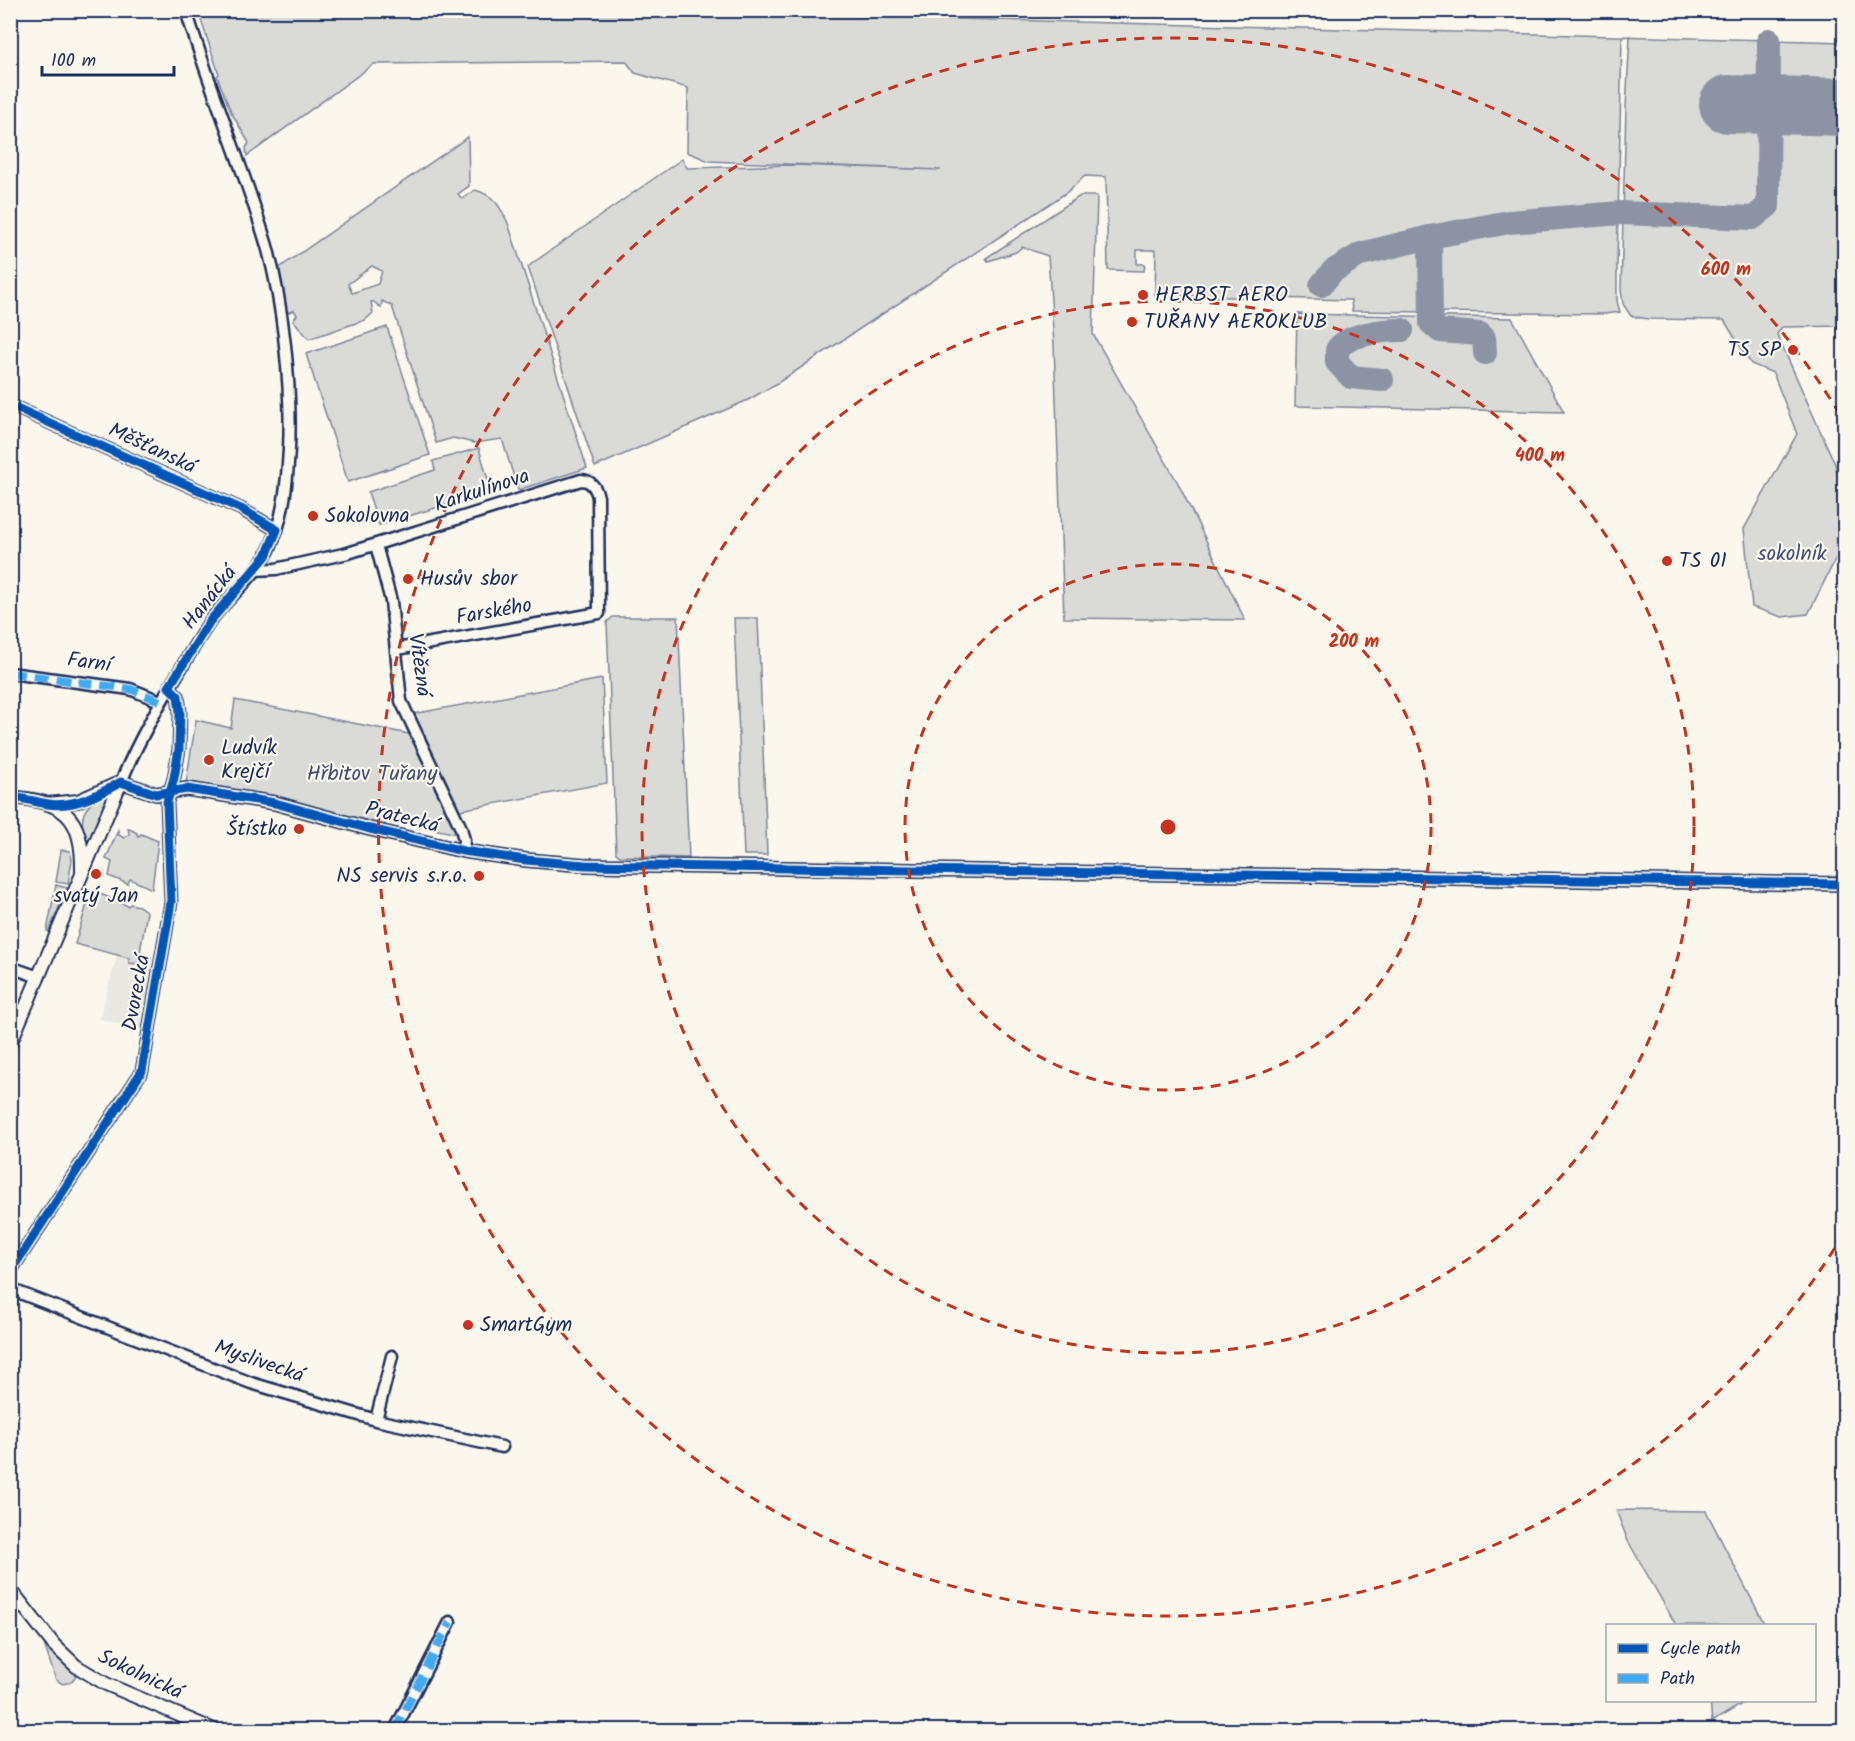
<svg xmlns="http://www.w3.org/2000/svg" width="1855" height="1741" viewBox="0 0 1855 1741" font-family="Kalam,sans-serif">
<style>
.built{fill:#eae8e2}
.green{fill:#dadad7;stroke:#7a849a;stroke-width:1.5;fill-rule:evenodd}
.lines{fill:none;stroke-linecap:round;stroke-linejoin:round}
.taxiway{stroke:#8b93a5;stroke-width:24}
.runway{stroke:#8b93a5;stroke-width:58}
.minor-casing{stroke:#1b2f5e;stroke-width:15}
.major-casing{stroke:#1b2f5e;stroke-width:16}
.minor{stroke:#fbf7ec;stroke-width:10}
.major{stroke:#fbf7ec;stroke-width:12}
.quiet{stroke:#3fa9f5;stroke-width:8;stroke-dasharray:15 8;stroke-linecap:butt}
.cycleway-casing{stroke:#fbf7ec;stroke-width:13}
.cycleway{stroke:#0057b8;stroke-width:9}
.ring{fill:none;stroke:#c8321e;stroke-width:3;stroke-dasharray:10 8}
.poi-dot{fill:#c8321e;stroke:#fbf7ec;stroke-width:2}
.labels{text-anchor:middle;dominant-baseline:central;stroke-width:4.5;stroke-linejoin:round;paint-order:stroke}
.poi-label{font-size:21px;fill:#1b2f5e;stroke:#fbf7ec;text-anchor:start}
.street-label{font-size:21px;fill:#1b2f5e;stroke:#fbf7ec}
.park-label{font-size:21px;fill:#415176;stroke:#fbf7ec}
.centre{fill:#c8321e;stroke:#fbf7ec;stroke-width:3}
.ring-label{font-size:18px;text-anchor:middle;font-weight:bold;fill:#c8321e;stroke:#fbf7ec;stroke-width:4.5;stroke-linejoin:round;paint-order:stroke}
</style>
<rect width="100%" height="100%" fill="#fbf7ec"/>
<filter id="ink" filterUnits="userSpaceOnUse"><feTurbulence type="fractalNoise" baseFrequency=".0167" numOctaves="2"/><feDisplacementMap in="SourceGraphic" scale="12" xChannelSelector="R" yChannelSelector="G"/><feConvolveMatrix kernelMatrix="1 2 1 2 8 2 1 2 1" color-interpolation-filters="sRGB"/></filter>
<g filter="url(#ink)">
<!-- built -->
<path class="built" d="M117,955l12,3v5l25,4 -12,63 -43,-11z"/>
<!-- green -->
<g class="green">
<path d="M767,11v3l1077,28v284l-62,1 -5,7 58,130 9,34v44l-36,72 -26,3 -30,-10 -8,-78 53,-95 -24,-61 -22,-9 -27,-44 -76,-1 -17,-3 -8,-12 -2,-14 5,-183 4,-71 -8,1 -5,229v35l3,11 -16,2 -252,-3 -1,-11 -196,-5 1,-45h-19v14h8l-1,7 -36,-1 -2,-93 -21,-1 -19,17 -290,191 -28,16 -153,67 -67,-200 6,-5 148,-103 5,9 107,-3 147,5 -232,-9 -22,-9 1,-64 -53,-15 -9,-12 -252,3 -127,92 -1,-8 3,-5 -18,-31 -14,-36 2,-2 -21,-63z"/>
<path d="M468,137l1,49 -11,8 4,5 13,-9c19,5 25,16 33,33l79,245 -69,22 -16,-51 -28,4 -21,-5 -17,5 -44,-137 -10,-5 -1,7 -7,-6h-3l2,11 -8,7 -56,19 -16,-19 4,-5 -3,-5 -7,3 -8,-45zM372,266l10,5 -4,13 -26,9 -4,-9z"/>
<path d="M1080,196h17l-4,138 85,149 67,137 -181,-2 -10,-273 -6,-89 -26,-9 -6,5 -28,9 -2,-3z"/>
<path d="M1297,314l215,4 52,94 -269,-6z"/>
<path d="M387,327l43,128 -82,27 -42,-128z"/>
<path d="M479,448l13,46 -46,14 -1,-3 -66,20 -11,-33 67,-22 -2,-9z"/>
<path d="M613,617h65l11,241 -69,-2 -4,-3 -9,-231z"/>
<path d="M734,618h24l9,237h-23z"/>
<path d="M602,679l5,104 -152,28 -43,-97z"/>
<path d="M235,700l179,35 45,95 -2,4 -71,-15 -1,7 -108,-29 -91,-14 10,-63 35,8z"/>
<path d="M106,794l3,1 1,4 -23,48c-8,-27 -8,-40 19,-53z"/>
<path d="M128,828l9,5v2l2,1 2,-2 17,7 -6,48 -22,-10 -2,5 -19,-8 3,-14 -6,-3 12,-29 1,5 5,3 5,-4z"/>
<path d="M61,850l9,1 2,9 -4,24 -12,-2z"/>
<path d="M56,885l11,3 -18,43h-2z"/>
<path d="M98,893l30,13 2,-2 9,2 8,6 -9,52 -9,-1v-5l-54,-14 12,-40 6,2 3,-6 -5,-3 1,-3z"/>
<path d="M1616,1510l90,1 59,114h-89l-48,-84z"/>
<path d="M44,1644l31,28v5l-4,5 -8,2 -7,-4z"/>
<path d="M1710,1701v-1l37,1 -35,21z"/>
</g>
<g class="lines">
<!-- taxiway -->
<g class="taxiway">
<path d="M1430,237l1,86 9,8 40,3 4,4 1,15"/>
<path d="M1321,285l12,-14 28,-17 69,-17 79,-15 112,-9 132,5 15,-12 1,-166"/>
<path d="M1382,380l-31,-3 -14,-15v-12c9,-16 48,-20 65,-20"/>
</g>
<!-- runway -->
<path class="runway" d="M1728,104l116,3"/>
<defs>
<g id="minor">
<path d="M10,405l231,104 36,21"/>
<path d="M376,545l15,56 10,100 60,127 3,12 -1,11"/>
<path d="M255,570l21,-1 72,-16 233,-73c10,0 15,8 17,17l1,116 -202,36"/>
<path d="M10,673l120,16 30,12"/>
<path d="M121,782c16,-39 37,-76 59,-112 10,-17 20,-34 31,-50 18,-24 44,-43 58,-70 15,-31 18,-67 20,-101 3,-61 -6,-145 -22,-203 -24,-80 -57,-156 -81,-236"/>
<path d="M10,967l29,10"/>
<path d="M10,1272l132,-201 29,-169 -4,-100 7,-24 5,-29 1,-37 -2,-16 -9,-9"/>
<path d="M10,1289l241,94 125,37 126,27"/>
<path d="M376,1420l16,-64"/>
<path d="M395,1730l55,-108"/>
</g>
<g id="major">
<path d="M10,797c53,5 73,17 72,73"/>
<path d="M48,804l30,-3 43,-19 35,12 31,-5 88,14 95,26 93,22 63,9 59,5 1259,19"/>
<path d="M10,1044l111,-262"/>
<path d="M10,1589l44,56 22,21 30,18 108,46"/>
</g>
</defs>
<!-- minor casing -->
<use href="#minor" class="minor-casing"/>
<!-- major casing -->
<use href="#major" class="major-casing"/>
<!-- minor -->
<use href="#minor" class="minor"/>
<!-- major -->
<use href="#major" class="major"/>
<!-- quiet -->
<g class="quiet">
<path d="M10,673l120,16 30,12"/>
<path d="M395,1730l55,-108"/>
</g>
<defs>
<g id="cycleway">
<path d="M10,405l231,104 36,21 -11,26 -56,65 -41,66 9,9 2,16 -1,37 -5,29 -7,24 4,100 -29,169 -132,201"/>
<path d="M10,797c14,1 26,5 38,7 26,4 52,-10 73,-22l35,12 31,-5 88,14 95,26 93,22 63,9 59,5 1259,19"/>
</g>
</defs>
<!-- cycleway casing -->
<use href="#cycleway" class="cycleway-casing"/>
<!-- cycleway -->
<use href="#cycleway" class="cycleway"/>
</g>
</g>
<!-- distance rings -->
<g class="ring">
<circle cx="1168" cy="827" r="263"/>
<circle cx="1168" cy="827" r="526"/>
<path d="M1844 1233A789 789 0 1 1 1844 421"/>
</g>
<!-- markers -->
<g class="poi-dot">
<circle cx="1143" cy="295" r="6"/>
<circle cx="1132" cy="322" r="6"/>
<circle cx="1793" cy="350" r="6"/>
<circle cx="313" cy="516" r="6"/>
<circle cx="1667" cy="561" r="6"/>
<circle cx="408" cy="579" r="6"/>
<circle cx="209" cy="760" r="6"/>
<circle cx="299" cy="829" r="6"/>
<circle cx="96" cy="874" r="6"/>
<circle cx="479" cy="876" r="6"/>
<circle cx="468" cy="1325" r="6"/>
</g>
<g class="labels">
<!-- poi labels -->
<g class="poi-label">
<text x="1155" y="295">HERBST AERO</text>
<text x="1144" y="322">TUŘANY AEROKLUB</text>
<text x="1781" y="350" text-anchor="end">TS SP</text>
<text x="325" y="516">Sokolovna</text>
<text x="1679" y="561">TS 01</text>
<text x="420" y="579">Husův sbor</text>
<text x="221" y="748">Ludvík<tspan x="221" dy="24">Krejčí</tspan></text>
<text x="287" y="829" text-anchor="end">Štístko</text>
<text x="467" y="876" text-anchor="end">NS servis s.r.o.</text>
<text x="96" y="896" text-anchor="middle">svatý Jan</text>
<text x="480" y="1325">SmartGym</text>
</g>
<!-- street labels -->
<g class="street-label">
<text transform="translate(152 449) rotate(25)">Měšťanská</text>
<text transform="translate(482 491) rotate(-18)">Karkulínova</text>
<text transform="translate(210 598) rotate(-52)">Hanácká</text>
<text transform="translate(494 612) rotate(-10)">Farského</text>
<text transform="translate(89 663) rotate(8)">Farní</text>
<text transform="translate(419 665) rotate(82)">Vítězná</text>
<text transform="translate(402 818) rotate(14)">Pratecká</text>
<text transform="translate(137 993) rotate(-80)">Dvorecká</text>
<text transform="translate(259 1362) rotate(19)">Myslivecká</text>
<text transform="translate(140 1675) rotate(25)">Sokolnická</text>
</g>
<!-- park labels -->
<g class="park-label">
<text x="1792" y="554">sokolník</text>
<text x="372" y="774">Hřbitov Tuřany</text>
</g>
</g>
<circle cx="1168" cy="827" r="9" class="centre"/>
<g class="ring-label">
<text x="1726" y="275">600 m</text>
<text x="1540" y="461">400 m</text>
<text x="1354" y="647">200 m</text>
</g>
<!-- margin -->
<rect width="1855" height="1741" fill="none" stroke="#fbf7ec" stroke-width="36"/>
<rect x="18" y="18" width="1819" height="1705" fill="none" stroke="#1b2f5e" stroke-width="2" filter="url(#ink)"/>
<!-- legend -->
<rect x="1606" y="1624" width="210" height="78" fill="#fbf7ec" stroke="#a1a7b3" stroke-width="1.5"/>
<rect x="1618" y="1644" width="30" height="9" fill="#0057b8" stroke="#a1a7b3" stroke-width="1.5"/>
<text x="1660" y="1654" font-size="18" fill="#1b2f5e">Cycle path</text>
<rect x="1618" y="1674" width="30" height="9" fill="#3fa9f5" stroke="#a1a7b3" stroke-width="1.5"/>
<text x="1660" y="1684" font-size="18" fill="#1b2f5e">Path</text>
<!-- scale -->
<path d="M42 66v9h132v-9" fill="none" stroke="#1b2f5e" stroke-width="3"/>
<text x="51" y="66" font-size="18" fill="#1b2f5e" stroke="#fbf7ec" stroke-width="4.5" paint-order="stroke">100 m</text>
</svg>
